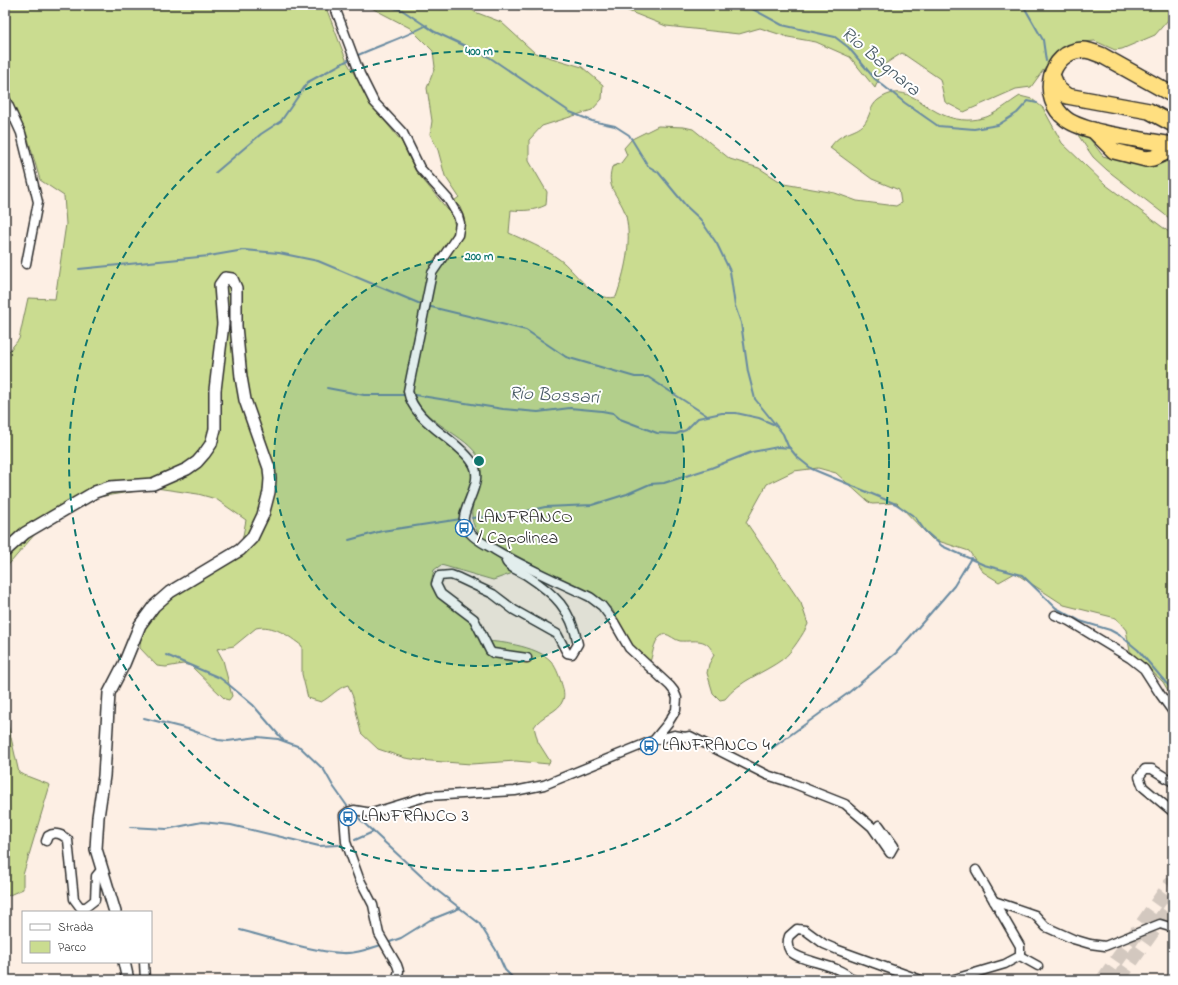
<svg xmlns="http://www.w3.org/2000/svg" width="1178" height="985" viewBox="0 0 1178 985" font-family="'Indie Flower',sans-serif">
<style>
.green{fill:#cadc90;stroke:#7a845e}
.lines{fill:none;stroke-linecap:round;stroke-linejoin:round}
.stream{stroke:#688aa1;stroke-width:2}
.motorway-tunnel{stroke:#d3c8bf;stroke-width:15;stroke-dasharray:15 8;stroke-linecap:butt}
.minor-casing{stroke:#2b2b2b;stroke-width:11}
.secondary-casing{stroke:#2b2b2b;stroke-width:14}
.motorway-casing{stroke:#2b2b2b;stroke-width:18}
.minor{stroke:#fff;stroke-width:8}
.secondary{stroke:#fff;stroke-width:11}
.motorway{stroke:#ffdf80;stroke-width:15}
.ring{fill:none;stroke:#0f766e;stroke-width:2;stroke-dasharray:7 5}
.labels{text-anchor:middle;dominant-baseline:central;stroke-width:4;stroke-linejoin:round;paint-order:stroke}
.poi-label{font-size:18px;fill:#2b2b2b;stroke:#fff;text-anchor:start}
.water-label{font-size:19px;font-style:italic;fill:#495b66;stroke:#fff}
.centre{fill:#0f766e;stroke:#fff;stroke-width:2}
.ring-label{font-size:12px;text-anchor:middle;font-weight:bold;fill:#0f766e;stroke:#fff;stroke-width:4;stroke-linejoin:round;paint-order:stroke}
</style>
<rect width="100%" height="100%" fill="#fdefe4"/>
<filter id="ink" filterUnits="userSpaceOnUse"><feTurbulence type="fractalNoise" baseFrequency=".025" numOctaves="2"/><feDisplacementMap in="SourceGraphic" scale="8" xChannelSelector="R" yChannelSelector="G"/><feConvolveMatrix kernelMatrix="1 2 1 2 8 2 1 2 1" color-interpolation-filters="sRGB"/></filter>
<g filter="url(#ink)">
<!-- green -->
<g class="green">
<path d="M5,5h320l22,57 27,46 28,34 13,28 37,45 3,11 -3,12 -21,25 -12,50 -9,54 -7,24 29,41 30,23 9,10 3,12 -15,45c9,17 22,24 40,33l1,6 13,12 -20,7 -52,-15 -7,5 -3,12 6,12 29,19 12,19 2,9c19,0 56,5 70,19 5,5 9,15 11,22 2,6 4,12 2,18 -4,12 -22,15 -29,27l4,15 12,19 -1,3 -33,-3 -45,3 -53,-4 -13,-2 -27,-9 -17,-16 -8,-36 -5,-12c-11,3 -17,12 -27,17l-13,-4 -6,-24v-28c-13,-10 -29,-22 -46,-18l-22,18 -17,3 6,11 9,36 -3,4 -4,-1 -34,-33 -8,-2 -17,3 -9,-1 -17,-18c-1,-46 73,-72 104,-96l-3,-6 5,-26 -30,-21 -18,-5 -42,-6 -58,9 -63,37 -30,35v-213l14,-17 9,-41 27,1 11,-75 -2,-28 -24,-16 -13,-45 -22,-48z"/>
<path d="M366,5h99l10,7 26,10 34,31 47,14 21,18 -1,14 -10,11 -50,16 -13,14v21l18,31 -1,13c-12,6 -23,6 -35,5l-2,23c17,8 35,15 50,26 16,11 34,44 57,38 9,-26 16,-54 10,-81 -5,-20 -21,-25 -14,-49l9,-4 6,-8 -3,-7 8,-9 26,-13 26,1 9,2 37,30 29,9 25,16 51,9 22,8 39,5 5,-3 -2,-13 -27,-11 -42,-31c10,-17 25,-14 34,-24 6,-7 6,-18 14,-24 26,-19 41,4 63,14 13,6 28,8 42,4 10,-2 27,-16 37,-22l12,3 11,9 19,35 44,42 67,50v464l-10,-17 -33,-31 -4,-21 -10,-12 -52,-13 -49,-32 -16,9 -16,-10 -14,-21 -37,-12 -35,-36 -25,1 -5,-3 -31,-28 -18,-5 -24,3 -27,13 -21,38 55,81 7,21c-4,9 -17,29 -25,35 -19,14 -43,21 -58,40l-5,1 -7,-7 -6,-20 2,-9 5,-9c-7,-19 -19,-13 -34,-14 -5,-1 -10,-6 -15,-7 -12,4 -11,17 -15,28l-3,-1 -14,-15 -21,-37 -18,-15 -32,-14 -80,-43c-26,-26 7,-51 -3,-78 -10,-25 -61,-36 -66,-70l21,-113 28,-44 2,-14 -4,-11 -6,-6 5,-4 -14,-21 -7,-26 -8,-16 2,-13 -5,-33 8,-21 -2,-16 -23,-23z"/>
<path d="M509,5h56c-13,4 -44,9 -56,0z"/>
<path d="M613,5h560v13l-5,2 -13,15 -33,14 -7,1 -20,-9 -23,2 -18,12 -23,32 -15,2 -52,23 -19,-10 -5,-23 -38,-26 -17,11 -10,24 -25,-31 -34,-15 -28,-5 -28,-9 -21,6 -73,-8z"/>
<path d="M1079,129l7,5 17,22 29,8 18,2 23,-10v65l-66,-51 -14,-13 -15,-22z"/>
<path d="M5,711l14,62 31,12 -27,90v14l-18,8z"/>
</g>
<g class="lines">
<!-- stream -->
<g class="stream">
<path d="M383,5l19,5 33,22 54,25 81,55 22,9 23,5 14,9 19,31 10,6 28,34 14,13 17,25 13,27 5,35 6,17 7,49 7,27 28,35 5,12 9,11 15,12 84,35 19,13 10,14 17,15 42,19 38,10 34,33 24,13 30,9 11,6 17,14 35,41"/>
<path d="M745,5l37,20 53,12 13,10 27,32 30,24 33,23 36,3 24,-4 19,-12 11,-12 9,2"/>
<path d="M1023,5l20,35 3,21"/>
<path d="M356,56c23,-11 48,-18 71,-31"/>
<path d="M215,173l46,-39 20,-13 27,-39 44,-24"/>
<path d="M79,269l130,-13 35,-6 35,3 39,8 105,44"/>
<path d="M427,306l99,24 40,27 69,20h13l58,38"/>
<path d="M327,388l37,7h43"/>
<path d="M415,395l88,14 35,3 32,-4 32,3 11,2 7,6 37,14 19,1 10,-4 12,-12 24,-5h14l23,5 14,6"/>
<path d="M472,518l42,-4 31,-7 47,-2 35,-11 23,-10 14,-1 47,-15 41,-16 26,-5 12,1"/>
<path d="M349,540l33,-9 79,-12"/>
<path d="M166,655l54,23 8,6 25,21 30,35"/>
<path d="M144,718l44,11 30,11 10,1 30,-4 20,2 22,8 24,23 9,16 17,24"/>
<path d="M768,751l79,-57 49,-41 58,-67 17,-28"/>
<path d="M353,813l81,75 45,35 17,27 9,20 10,10"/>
<path d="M130,827l37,2 35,-7 29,3 88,21 20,-1"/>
<path d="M355,840l18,-8"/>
<path d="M240,930c32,8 69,21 102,23 13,1 26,-4 39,-8"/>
<path d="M387,943l14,-5 29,-18 30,-12"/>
</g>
<!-- motorway-tunnel -->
<g class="motorway-tunnel">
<path d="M1103,980l70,-99"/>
<path d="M1118,980l55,-78"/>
</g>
<defs>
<g id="minor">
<path d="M334,5l26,69 14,28 29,31 17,35 28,31 10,17 2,7 -2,12 -26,38 -24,118c5,31 48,47 64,71 12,17 -5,37 -8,55 -1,5 2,12 6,16 7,8 17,12 25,17 30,18 64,32 95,47l12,9 12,16 15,26 41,38 4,5 3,7 -1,12 -8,13 -14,17 -110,45 -29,6 -87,5 -56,17 -18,-3 -6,2 -4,3 2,27 13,36 14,27 6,29 18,31 2,6 -3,9"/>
<path d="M5,98l16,35 17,69 -12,62"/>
<path d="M507,558l-1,3c2,6 14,10 20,14 29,19 45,34 52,69l-6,10 -5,-1 -10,-19 -43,-24 -21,-16 -34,-16 -8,-3 -12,1 -3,8 5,10 33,25 16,32 3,2 34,5"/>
<path d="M1055,615l14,6 61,37 14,11 16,25 13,18"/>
<path d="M655,740l19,-5 11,2 5,-1 77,39 25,8 53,21 27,23 18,26 4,-7 -15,-21"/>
<path d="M1173,782l-21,-13h-7l-6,8 4,10 30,25"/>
<path d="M46,841l2,-5c7,-5 15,-1 20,4l6,59 6,8h6l9,-7 1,-24 5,-6"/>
<path d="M994,901l41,14 11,12 27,12 17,5 15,2 55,-22 13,4"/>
<path d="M1020,956l18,10"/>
<path d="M144,962l1,18"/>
<path d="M853,980c-17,-18 -52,-17 -63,-29 -3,-5 -3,-10 -1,-15l8,-7 8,1 19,14 14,6 83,30"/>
<path d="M951,980l54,-16 15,-8v-10l-44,-76"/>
</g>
<g id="secondary">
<path d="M5,551l20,-18 70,-41 15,-5 43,-3 34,-15 10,-7 7,-8 7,-10 4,-15v-39l8,-66 -3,-39 5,-7 7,1 4,9v38l5,51 4,23 24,68 1,11 -1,13 -6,23 -11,23 -12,12 -70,42 -16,14 -14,19 -16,39 -15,29 -5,83 -6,41 -2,32 19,63"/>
<path d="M124,962l4,18"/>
</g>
<g id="motorway">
<path d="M1052,75l6,14 9,7 82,15 24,13"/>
<path d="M1173,95l-70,-39c-7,-3 -13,-6 -20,-6 -35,1 -44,49 -17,69 20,15 81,21 107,26"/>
<path d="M1093,130l21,21 32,8 7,-1 20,-9"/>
</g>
</defs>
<!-- minor casing -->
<use href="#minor" class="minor-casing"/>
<!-- secondary casing -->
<use href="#secondary" class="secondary-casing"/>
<!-- motorway casing -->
<use href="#motorway" class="motorway-casing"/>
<!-- minor -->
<use href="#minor" class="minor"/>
<!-- secondary -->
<use href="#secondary" class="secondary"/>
<!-- motorway -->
<use href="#motorway" class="motorway"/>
</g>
</g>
<!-- distance rings -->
<circle cx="479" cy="461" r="205" fill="#0f766e" fill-opacity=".12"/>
<g class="ring">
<circle cx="479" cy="461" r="205"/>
<circle cx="479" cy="461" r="410"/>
</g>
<!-- icons -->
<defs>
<symbol id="bus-ring" viewBox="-11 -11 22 22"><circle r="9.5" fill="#fff" stroke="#1f6fb2" stroke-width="1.5"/><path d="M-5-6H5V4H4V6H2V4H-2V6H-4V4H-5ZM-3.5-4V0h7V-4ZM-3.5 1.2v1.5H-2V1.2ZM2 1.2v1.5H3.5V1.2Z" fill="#1f6fb2"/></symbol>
</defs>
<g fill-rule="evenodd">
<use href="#bus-ring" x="454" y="518" width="20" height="20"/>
<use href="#bus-ring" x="639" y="736" width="20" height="20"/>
<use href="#bus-ring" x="338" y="807" width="20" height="20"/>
</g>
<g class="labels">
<!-- poi labels -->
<g class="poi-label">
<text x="477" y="518">LANFRANCO<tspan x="477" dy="21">/ Capolinea</tspan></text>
<text x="662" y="746">LANFRANCO 4</text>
<text x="361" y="817">LANFRANCO 3</text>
</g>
<!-- water labels -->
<g class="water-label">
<text transform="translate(880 62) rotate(40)">Rio Bagnara</text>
<text transform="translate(554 396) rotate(3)">Rio Bossari</text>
</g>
</g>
<circle cx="479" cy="461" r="6" class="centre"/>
<g class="ring-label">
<text x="479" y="55">400 m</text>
<text x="479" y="260">200 m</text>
</g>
<!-- margin -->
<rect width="1178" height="985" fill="none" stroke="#fff" stroke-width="20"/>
<rect x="10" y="10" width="1158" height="965" fill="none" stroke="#2b2b2b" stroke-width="1.5" filter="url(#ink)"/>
<!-- legend -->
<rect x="22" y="911" width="130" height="52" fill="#ffffff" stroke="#aaaaaa"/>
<rect x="30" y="924" width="20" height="6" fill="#ffffff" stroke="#aaaaaa"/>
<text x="58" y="931" font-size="12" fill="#2b2b2b">Strada</text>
<rect x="30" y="941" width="20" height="12" fill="#cadc90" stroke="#aaaaaa"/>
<text x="58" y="951" font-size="12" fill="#2b2b2b">Parco</text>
</svg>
